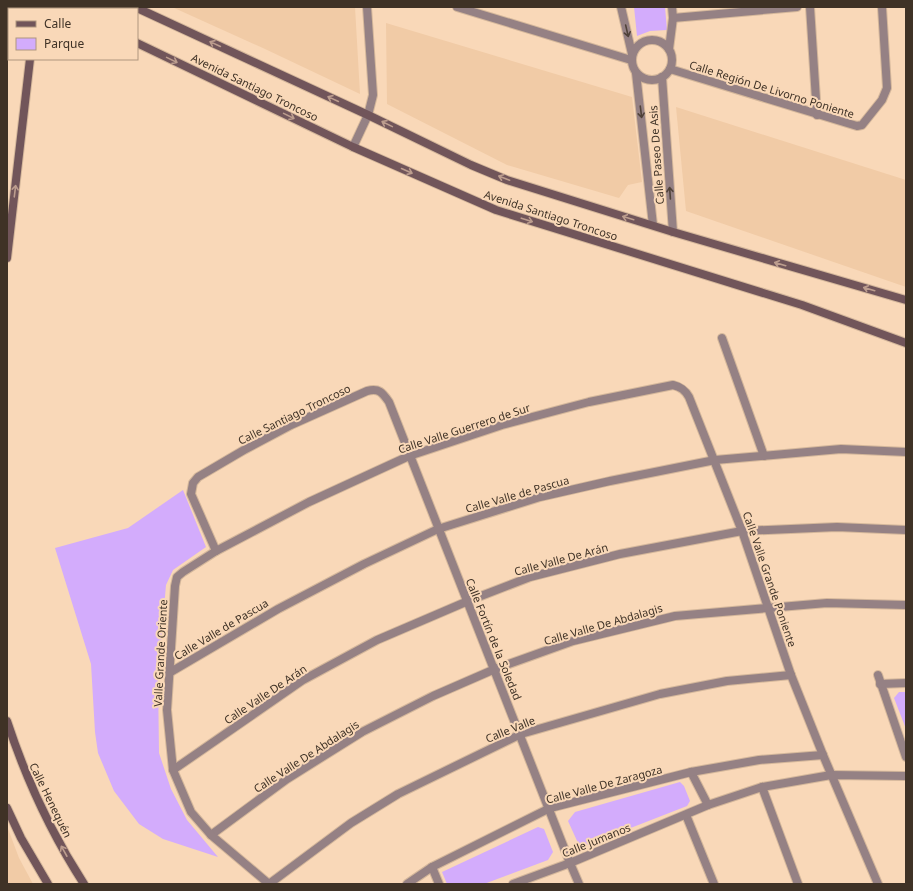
<svg xmlns="http://www.w3.org/2000/svg" width="913" height="891" viewBox="0 0 913 891" font-family="'Noto Sans',sans-serif">
<style>
.built{fill:#f1cba6}
.green{fill:#d3acfc}
.lines{fill:none;stroke-linecap:round;stroke-linejoin:round}
.minor-casing{stroke:#d4b79b;stroke-width:10}
.tertiary-casing{stroke:#d4b79b;stroke-width:10}
.secondary-casing{stroke:#d4b79b;stroke-width:10}
.minor{stroke:#958184;stroke-width:8}
.tertiary{stroke:#958184;stroke-width:8}
.secondary{stroke:#71555a;stroke-width:8}
.oneway{stroke:#504239}
.oneway2{stroke:#bc9d8e}
.labels{text-anchor:middle;dominant-baseline:central;stroke-width:4;stroke-linejoin:round;paint-order:stroke}
.street-label{font-size:11px;fill:#3f3226;stroke:#f9d8b8}
</style>
<rect width="100%" height="100%" fill="#f9d8b8"/>
<!-- built -->
<g class="built">
<path d="M172,7h183l5,87 -95,-45z"/>
<path d="M386,23l246,74 10,85 -14,3 -9,13 -112,-33 -120,-61z"/>
<path d="M676,107l230,73v107l-220,-76z"/>
<path d="M7,826l12,32 14,26h-26z"/>
</g>
<!-- green -->
<g class="green">
<path d="M634,7h31l2,23 -17,1 -13,5z"/>
<path d="M183,490l23,57 -33,23 -7,15 -8,93 1,75 12,36 16,31 31,37 -55,-18 -24,-15 -25,-33 -16,-38 -3,-21 -4,-68 -36,-116 73,-20z"/>
<path d="M899,692h7v37l-12,-31z"/>
<path d="M680,782l4,4 6,15 -3,5 -100,39 -9,-2 -10,-22 7,-9z"/>
<path d="M538,827l6,2 9,23 -5,8 -64,24h-37l-5,-12z"/>
</g>
<g class="lines">
<defs>
<g id="minor">
<path d="M457,7l174,53"/>
<path d="M621,7l11,47"/>
<path d="M810,7l7,108"/>
<path d="M673,18l124,-11"/>
<circle cx="652" cy="60" r="20"/>
<path d="M669,49l4,-31 -1,-11"/>
<path d="M670,69l187,57 5,-1 20,-25 5,-12 -5,-81"/>
<path d="M636,73l17,152"/>
<path d="M662,77l11,155"/>
<path d="M722,338l42,118"/>
<path d="M216,551l-25,-57 2,-11 5,-6 46,-27 47,-25 76,-34c12,-3 15,1 22,11l181,461"/>
<path d="M169,673l109,-64 86,-45 74,-35 102,-32 70,-16 105,-21 126,-11 65,3"/>
<path d="M878,675l28,82"/>
<path d="M880,684l26,-1"/>
<path d="M173,770l130,-90 74,-40 91,-39 62,-24 90,-23 122,-23 95,-4 69,3"/>
<path d="M691,772l17,33"/>
<path d="M762,787l36,97"/>
<path d="M686,815l28,69"/>
<path d="M211,835l76,-56 75,-47 71,-36 62,-27 78,-28 102,-25 152,-13 79,2"/>
<path d="M432,867l7,17"/>
<path d="M269,884l-58,-49 -20,-23 -18,-42 -6,-60 8,-124 2,-9 6,-5 33,-21 93,-49 100,-46 93,-31 87,-23 84,-17c8,2 12,5 16,12l53,134 49,144 32,80 55,129"/>
<path d="M269,884l82,-61 47,-29 123,-60 139,-40 67,-13 64,-6"/>
<path d="M407,884l25,-17 118,-59 141,-36 68,-12 64,-5"/>
</g>
<g id="tertiary">
<path d="M353,147l15,-32 5,-20 -6,-88"/>
<path d="M570,863l9,21"/>
<path d="M513,884l57,-21 138,-58 54,-18 69,-12 75,1"/>
</g>
<g id="secondary">
<path d="M57,7l4,2"/>
<path d="M135,7l233,108 103,50 36,15 166,52 233,68"/>
<path d="M35,9l1,-2"/>
<path d="M7,20l1,-13"/>
<path d="M137,43l216,104 143,63 306,95 104,38"/>
<path d="M7,258l23,-199"/>
<path d="M7,721c19,58 44,112 77,163"/>
<path d="M7,808l14,30 27,46"/>
</g>
</defs>
<!-- minor casing -->
<use href="#minor" class="minor-casing"/>
<!-- tertiary casing -->
<use href="#tertiary" class="tertiary-casing"/>
<!-- secondary casing -->
<use href="#secondary" class="secondary-casing"/>
<!-- minor -->
<use href="#minor" class="minor"/>
<!-- tertiary -->
<use href="#tertiary" class="tertiary"/>
<!-- secondary -->
<use href="#secondary" class="secondary"/>
</g>
<!-- one-way arrows -->
<defs><path id="oneway-shaft" d="M-6 0H5M1.5-3L5.5 0L1.5 3" fill="none" stroke-width="1.6" stroke-linecap="round" stroke-linejoin="round"/></defs>
<g class="oneway">
<use href="#oneway-shaft" transform="translate(627 31) rotate(77)"/>
<use href="#oneway-shaft" transform="translate(641 112) rotate(83)"/>
<use href="#oneway-shaft" transform="translate(670 193) rotate(-94)"/>
</g>
<g class="oneway2">
<use href="#oneway-shaft" transform="translate(215 44) rotate(-155)"/>
<use href="#oneway-shaft" transform="translate(172 60) rotate(26)"/>
<use href="#oneway-shaft" transform="translate(333 99) rotate(-155)"/>
<use href="#oneway-shaft" transform="translate(289 116) rotate(26)"/>
<use href="#oneway-shaft" transform="translate(387 124) rotate(-154)"/>
<use href="#oneway-shaft" transform="translate(407 171) rotate(24)"/>
<use href="#oneway-shaft" transform="translate(504 178) rotate(-159)"/>
<use href="#oneway-shaft" transform="translate(15 191) rotate(-83)"/>
<use href="#oneway-shaft" transform="translate(628 218) rotate(-163)"/>
<use href="#oneway-shaft" transform="translate(527 220) rotate(18)"/>
<use href="#oneway-shaft" transform="translate(780 264) rotate(-164)"/>
<use href="#oneway-shaft" transform="translate(869 289) rotate(-164)"/>
<use href="#oneway-shaft" transform="translate(64 851) rotate(-119)"/>
</g>
<g class="labels">
<!-- street labels -->
<g class="street-label">
<text transform="translate(255 87) rotate(26)">Avenida Santiago Troncoso</text>
<text transform="translate(772 89) rotate(17)">Calle Región De Livorno Poniente</text>
<text transform="translate(656 155) rotate(-94)">Calle Paseo De Asis</text>
<text transform="translate(551 215) rotate(18)">Avenida Santiago Troncoso</text>
<text transform="translate(294 414) rotate(-26)">Calle Santiago Troncoso</text>
<text transform="translate(464 428) rotate(-18)">Calle Valle Guerrero de Sur</text>
<text transform="translate(517 494) rotate(-16)">Calle Valle de Pascua</text>
<text transform="translate(561 559) rotate(-15)">Calle Valle De Arán</text>
<text transform="translate(770 579) rotate(71)">Calle Valle Grande Poniente</text>
<text transform="translate(603 624) rotate(-16)">Calle Valle De Abdalagis</text>
<text transform="translate(221 629) rotate(-31)">Calle Valle de Pascua</text>
<text transform="translate(494 639) rotate(68)">Calle Fortín de la Soledad</text>
<text transform="translate(160 653) rotate(-87)">Valle Grande Oriente</text>
<text transform="translate(265 694) rotate(-34)">Calle Valle De Arán</text>
<text transform="translate(510 729) rotate(-22)">Calle Valle</text>
<text transform="translate(306 756) rotate(-33)">Calle Valle De Abdalagis</text>
<text transform="translate(604 784) rotate(-15)">Calle Valle De Zaragoza</text>
<text transform="translate(51 800) rotate(64)">Calle Henequén</text>
<text transform="translate(596 840) rotate(-22)">Calle Jumanos</text>
</g>
</g>
<!-- border -->
<rect width="913" height="891" fill="none" stroke="#3f3226" stroke-width="16"/>
<!-- legend -->
<rect x="8" y="8" width="130" height="52" fill="#f9d8b8" stroke="#af967e"/>
<rect x="16" y="21" width="20" height="6" fill="#71555a" stroke="#af967e"/>
<text x="44" y="28" font-size="12" fill="#3f3226">Calle</text>
<rect x="16" y="38" width="20" height="12" fill="#d3acfc" stroke="#af967e"/>
<text x="44" y="48" font-size="12" fill="#3f3226">Parque</text>
</svg>
